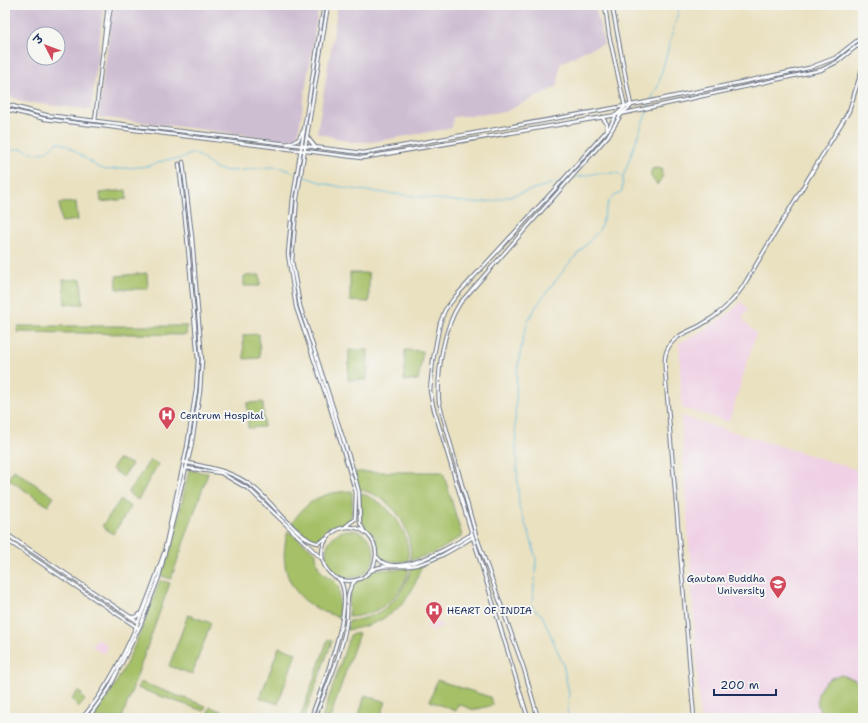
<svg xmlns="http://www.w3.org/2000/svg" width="868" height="723" viewBox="0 0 868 723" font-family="'Shantell Sans','Playpen Sans Deva',sans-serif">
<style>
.built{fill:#efd0e5}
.industrial{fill:#cdbed2;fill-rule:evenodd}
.green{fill:#a5c066;stroke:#607862}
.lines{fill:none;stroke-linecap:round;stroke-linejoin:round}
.stream{stroke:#63bbe0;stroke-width:1}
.secondary-casing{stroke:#636d81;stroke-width:4.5}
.secondary{stroke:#fff;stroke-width:2.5}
.labels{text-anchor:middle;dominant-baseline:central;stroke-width:4;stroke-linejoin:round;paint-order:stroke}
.poi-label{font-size:10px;fill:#1b2f5e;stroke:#f6f6f2;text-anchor:start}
</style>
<rect width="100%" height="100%" fill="#f6f6f2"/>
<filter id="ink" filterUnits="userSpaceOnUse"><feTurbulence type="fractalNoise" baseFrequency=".025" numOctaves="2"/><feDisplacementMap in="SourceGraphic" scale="8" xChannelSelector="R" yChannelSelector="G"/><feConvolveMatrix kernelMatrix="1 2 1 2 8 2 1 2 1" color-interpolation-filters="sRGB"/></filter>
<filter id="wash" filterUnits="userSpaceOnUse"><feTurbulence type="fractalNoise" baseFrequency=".012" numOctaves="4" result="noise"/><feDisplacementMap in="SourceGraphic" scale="16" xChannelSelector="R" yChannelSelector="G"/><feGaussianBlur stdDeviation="0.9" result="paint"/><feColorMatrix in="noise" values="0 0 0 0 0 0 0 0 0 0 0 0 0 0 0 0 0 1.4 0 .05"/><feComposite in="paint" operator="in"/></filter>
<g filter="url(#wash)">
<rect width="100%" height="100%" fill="#eae1c1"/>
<!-- built -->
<g class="built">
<path d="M741,302l7,7 -6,10 14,14 -27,89 -47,-14 -3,-65 25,-13 25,-17z"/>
<path d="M681,416l174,53 8,12v237h-163z"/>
<path d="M428,620l14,4 -1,4 -5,-1 -2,4 -6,-1 1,-3 -3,-1z"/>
<path d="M97,638l11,8 -5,8 -11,-8z"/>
</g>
<!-- industrial -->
<g class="industrial">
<path d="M5,5h99l-13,105 -68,-8 -18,-8zM34,34h24v24h-24z"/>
<path d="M113,5h190l2,5 13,2 -20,123 -3,4 -6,1 -191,-23z"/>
<path d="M338,5h257l9,39 -22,8 -22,12 -2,22 -53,26 -52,5 -1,11 -80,14h-20l-35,-9z"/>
</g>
<!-- green -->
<g class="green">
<path d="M656,168l7,1 -2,4 2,3 -6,9 -7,-10 2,-6z"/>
<path d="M126,190l1,9 -26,3 -1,-9z"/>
<path d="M76,202l2,18 -17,2 -2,-19z"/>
<path d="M147,273l1,16h-31l-1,-13z"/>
<path d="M350,273h19v29l-19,-1z"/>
<path d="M260,275v11h-16v-10z"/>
<path d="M81,279l2,25h-18l-2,-24z"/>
<path d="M18,326h169l-1,9 -169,-3z"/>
<path d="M259,334l1,24 -16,1 -1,-24z"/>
<path d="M349,350h19l-1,30h-19z"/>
<path d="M405,350l18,1 -5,29 -14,1z"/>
<path d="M263,402l1,25 -16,1 -1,-25z"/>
<path d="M118,459l14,5 -9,13 -11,-8z"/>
<path d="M150,460l8,4 -20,36 -10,-7z"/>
<path d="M14,470l40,27 -6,9 -40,-27z"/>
<path d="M189,470l19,3 -37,106 -10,-3 12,-34z"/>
<path d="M355,472h88l19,64 -27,17 -24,7c0,-35 -16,-61 -52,-71z"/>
<path d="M352,491v21l-3,10 -21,5 -11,14 -10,-5 -15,-13c16,-24 31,-31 60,-32z"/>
<path d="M360,493c29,9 51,37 48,68l-12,1 -16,-3 -5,-22 -14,-14z"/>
<path d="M120,500l11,7 -18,27 -11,-8z"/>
<circle cx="350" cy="554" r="24"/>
<path d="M288,531l28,22c1,24 11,19 23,33v31c-43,-11 -64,-43 -51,-86z"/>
<path d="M424,564c-6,6 -6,15 -10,22 -13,27 -38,40 -67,44l2,-9c33,-3 53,-23 63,-54z"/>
<path d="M409,567c-5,30 -32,49 -60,50 0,-9 -2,-27 6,-34 6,-5 14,-8 21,-14l20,1z"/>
<path d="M160,580l10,3 -48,135h-30c31,-36 52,-94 68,-138z"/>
<path d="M188,615l23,8 -19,51 -23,-8z"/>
<path d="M359,633l-29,85h-8l28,-83z"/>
<path d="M328,639l4,2 -28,77h-4z"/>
<path d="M279,647l17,6 -18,51 -18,-6z"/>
<path d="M841,675l13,4 9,9v23l-6,7h-32c-16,-16 -6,-40 16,-43z"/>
<path d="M437,680l53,17 3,8 -19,5 -16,-6 -2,7 -26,-10z"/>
<path d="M140,682l66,24 -2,5 -67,-23z"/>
<path d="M78,691l4,3 -1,2 4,4 -6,7 -7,-8z"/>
<path d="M365,695l21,7 -6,16h-22z"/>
<path d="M210,707l30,11h-17l-15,-5z"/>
</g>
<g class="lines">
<!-- stream -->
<g class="stream">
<path d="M651,100l7,-14 22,-81"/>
<path d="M5,154c18,-11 18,-1 34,-1 7,1 13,-8 19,-11l8,3 32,22 8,3 43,-4 17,-6 13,-1 14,-6c11,4 17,15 29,17 18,3 34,-3 52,-3 7,0 15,4 21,6"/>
<path d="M302,176l21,7 28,6 122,14 20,-2 68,-20"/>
<path d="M623,177l27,-74"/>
<path d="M567,718l2,-25 -6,-29 -21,-49 -9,-7 -1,-5 4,-32v-12l-5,-20 -12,-32 -4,-83 2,-52 6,-34 5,-17 9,-16 30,-39 33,-37 9,-29 13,-9 1,-13 -5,-5h-20l-26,5"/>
</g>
</g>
</g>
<g filter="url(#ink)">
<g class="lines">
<defs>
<g id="secondary">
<path d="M324,5l-31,193 -5,56 8,53 34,100 26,86 -1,26 -9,7"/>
<path d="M328,5l-31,193 -5,63 8,45 53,163 6,23 1,31 4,8"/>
<path d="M857,46l6,3"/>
<path d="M104,51l7,-46"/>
<path d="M5,104l41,11 317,38 279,-50 167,-35 26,-10 28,-22"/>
<path d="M5,109l40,10 317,39 254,-43 205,-45 16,-8 26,-21"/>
<path d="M602,117l5,7v6"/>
<path d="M95,121l13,-116"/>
<path d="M308,138l8,10"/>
<path d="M287,144l11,-4 5,-9"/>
<path d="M184,462c26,6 47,8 69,25 17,12 46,54 65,56l7,-4"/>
<path d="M186,468l35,5 29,17 71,68"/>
<circle cx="349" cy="554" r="27"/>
<path d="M5,533l133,89"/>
<path d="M5,539l133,89"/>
<path d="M165,548l22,-101 9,-57 2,-30 -11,-123 -8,-73"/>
<path d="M377,557c17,25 78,-13 95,-23"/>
<path d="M371,571c13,-9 30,-2 45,-6 21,-5 39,-17 57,-28"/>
<path d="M130,617h6l4,-3"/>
<path d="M82,718c36,-40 65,-114 82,-165"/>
<path d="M88,718l21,-29 32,-65 18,-47 32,-129 9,-56 2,-32 -10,-123 -9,-75"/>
<path d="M311,718c9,-27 47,-116 28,-139"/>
<path d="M315,718c11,-30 26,-61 31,-93 3,-14 -2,-33 9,-44"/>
<path d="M528,718l-95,-312 -3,-15 3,-31 7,-37 5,-13 10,-13 99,-107 55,-62 7,-13 9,-8 -16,-72 -4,-30"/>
<path d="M538,718l-14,-49 -48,-134 -37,-133c-2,-31 4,-73 21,-99l148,-167 14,-23 9,-7 -19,-101"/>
<path d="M694,718l-28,-335c0,-9 -3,-21 0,-30 6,-18 21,-20 35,-28 16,-9 31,-22 41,-37l107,-177 14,-45"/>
</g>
</defs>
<!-- secondary casing -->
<use href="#secondary" class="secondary-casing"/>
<!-- secondary -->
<use href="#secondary" class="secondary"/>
</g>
</g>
<!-- icons -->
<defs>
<symbol id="hospital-pin" viewBox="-11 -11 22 30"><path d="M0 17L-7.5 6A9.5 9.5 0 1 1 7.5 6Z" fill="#d1495b" stroke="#f6f6f2"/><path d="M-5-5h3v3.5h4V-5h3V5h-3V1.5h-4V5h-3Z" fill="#fff"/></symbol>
<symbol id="university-pin" viewBox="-11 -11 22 30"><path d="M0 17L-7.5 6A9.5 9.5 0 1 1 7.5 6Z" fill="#d1495b" stroke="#f6f6f2"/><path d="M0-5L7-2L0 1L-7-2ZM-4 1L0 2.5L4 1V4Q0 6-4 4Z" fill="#fff"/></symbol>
</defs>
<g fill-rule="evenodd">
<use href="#hospital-pin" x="157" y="405" width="20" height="27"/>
<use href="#university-pin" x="768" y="574" width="20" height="27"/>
<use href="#hospital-pin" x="424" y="600" width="20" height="27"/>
</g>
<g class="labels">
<!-- poi labels -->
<g class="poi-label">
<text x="180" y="415">Centrum Hospital</text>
<text x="765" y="578" text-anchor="end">Gautam Buddha<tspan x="765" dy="12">University</tspan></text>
<text x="447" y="610">HEART OF INDIA</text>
</g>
</g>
<!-- margin -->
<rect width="868" height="723" fill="none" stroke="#f6f6f2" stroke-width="20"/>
<!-- north arrow -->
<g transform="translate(46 46) rotate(312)"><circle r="19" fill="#f6f6f2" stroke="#9ea6b7"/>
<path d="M0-3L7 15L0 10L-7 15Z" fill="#d1495b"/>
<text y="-6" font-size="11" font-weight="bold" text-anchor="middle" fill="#1b2f5e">उ</text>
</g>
<!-- scale -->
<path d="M714 689v6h62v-6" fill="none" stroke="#1b2f5e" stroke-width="2"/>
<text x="720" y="689" font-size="12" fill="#1b2f5e" stroke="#f6f6f2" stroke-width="3" paint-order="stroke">200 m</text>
</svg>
